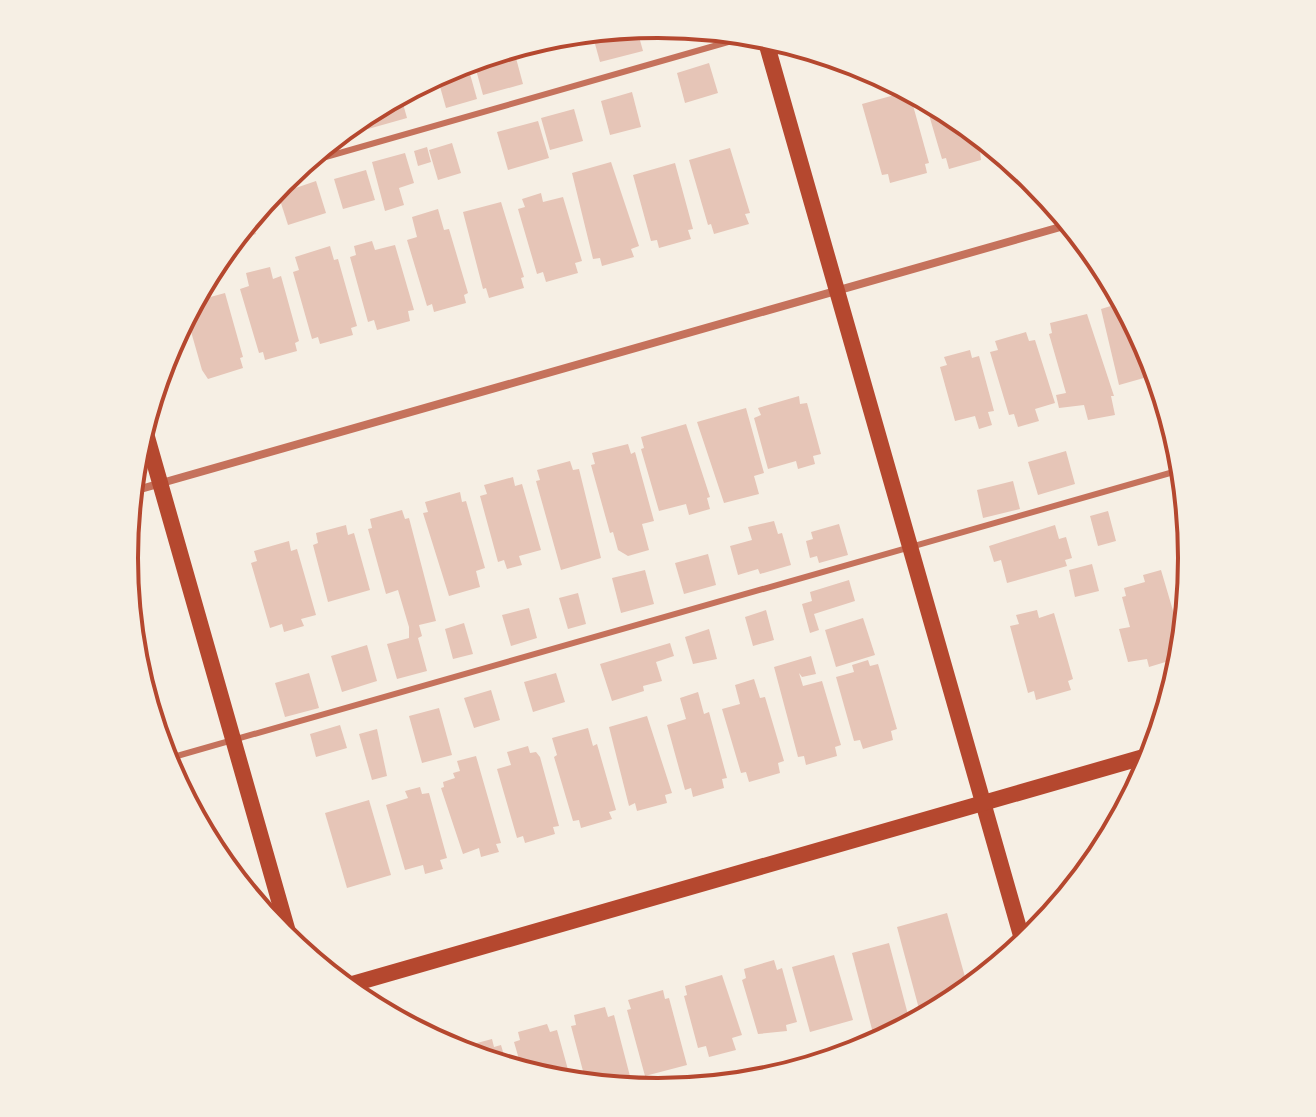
<svg xmlns="http://www.w3.org/2000/svg" width="1316" height="1117" viewBox="0 0 1316 1117" font-family="'PT Sans Narrow',sans-serif">
<style>
.building{fill:#e6c5b7}
.lines{fill:none;stroke-linecap:round;stroke-linejoin:round}
.service{stroke:#c5725c;stroke-width:6}
.minor{stroke:#c5725c;stroke-width:8}
.secondary{stroke:#b5482f;stroke-width:16}
.rim{fill:none;stroke:#b5482f;stroke-width:4}
</style>
<rect width="100%" height="100%" fill="#f6efe4"/>
<!-- building -->
<g class="building">
<path d="M636,26l7,25 -43,11 -8,-29z"/>
<path d="M513,47l10,37 -40,11 -10,-36z"/>
<path d="M709,63l9,30 -33,10 -8,-30z"/>
<path d="M468,67l9,32 -31,9 -9,-32z"/>
<path d="M909,91l20,72 -4,1 2,9 -37,10 -2,-9 -6,1 -20,-71z"/>
<path d="M632,92l9,35 -31,8 -9,-34z"/>
<path d="M400,93l7,25 -39,11 -4,-16z"/>
<path d="M924,98l31,16 23,19 3,27 -32,9 -3,-11 -4,1z"/>
<path d="M574,109l9,32 -33,9 -9,-32z"/>
<path d="M353,121l3,11 -27,8 20,-16z"/>
<path d="M538,121l11,37 -41,12 -11,-38z"/>
<path d="M452,143l9,30 -23,7 -9,-30z"/>
<path d="M427,147l4,15 -13,4 -4,-15z"/>
<path d="M730,148l20,65 -5,1 4,10 -35,10 -3,-10 -3,1 -19,-65z"/>
<path d="M405,153l9,30 -15,5 5,17 -19,6 -13,-49z"/>
<path d="M611,162l28,84 -8,3 3,8 -32,9 -2,-8 -7,1 -21,-86z"/>
<path d="M675,163l18,66 -5,1 3,9 -32,9 -2,-8 -6,1 -18,-66z"/>
<path d="M366,170l9,30 -32,9 -9,-30z"/>
<path d="M316,181l10,32 -38,12 -10,-31z"/>
<path d="M541,193l2,9 20,-5 19,64 -7,2 3,10 -32,9 -3,-10 -6,2 -19,-65 7,-2 -3,-8z"/>
<path d="M501,202l23,75 -3,1 3,10 -35,10 -3,-10 -3,1 -20,-77z"/>
<path d="M438,209l6,21 5,-1 19,64 -4,2 2,8 -32,9 -2,-8 -5,2 -20,-66 10,-3 -5,-20z"/>
<path d="M250,217l6,17 -26,8z"/>
<path d="M372,241l3,9 20,-5 19,65 -6,1 2,10 -33,9 -3,-10 -6,2 -18,-65 6,-2 -2,-9z"/>
<path d="M330,246l4,14 4,-1 19,67 -6,2 2,7 -33,9 -2,-7 -6,2 -19,-67 6,-2 -4,-13z"/>
<path d="M270,267l3,12 8,-3 18,65 -4,2 2,8 -32,9 -2,-8 -4,1 -19,-64 9,-3 -3,-13z"/>
<path d="M225,293l18,64 -3,1 3,10 -35,11 -6,-9 -16,-56 6,-12z"/>
<path d="M1124,302l28,52 6,20 -39,11 -18,-76z"/>
<path d="M1087,314l27,82h-3l4,19 -27,5 -4,-15 -25,3 -3,-13 10,-2 -17,-59 3,-1 -2,-10z"/>
<path d="M1026,332l3,9 6,-1 20,63 -20,6 4,12 -21,6 -4,-13 -5,1 -19,-63 8,-2 -3,-9z"/>
<path d="M970,350l2,8 7,-2 15,55 -6,1 4,13 -13,4 -4,-13 -20,5 -15,-54 7,-2 -3,-8z"/>
<path d="M799,396l1,8 7,-1 14,51 -8,2 2,8 -17,5 -2,-8 -28,8 -14,-51 7,-3 -3,-7z"/>
<path d="M746,408l18,65 -10,3 5,18 -35,9 -27,-81z"/>
<path d="M686,424l24,73 -3,1 3,11 -21,6 -3,-11 -27,7 -18,-62 3,-1 -3,-11z"/>
<path d="M628,444l3,10 4,-2 19,69 -12,3 7,26 -21,6 -10,-6 -5,-18 -3,1 -19,-68 4,-1 -3,-11z"/>
<path d="M1066,451l9,33 -37,11 -10,-33z"/>
<path d="M570,461l3,9 6,-1 22,89 -40,12 -25,-89 4,-1 -3,-10z"/>
<path d="M513,477l2,9 7,-2 19,66 -22,6 3,9 -15,4 -3,-9 -6,2 -18,-66 7,-2 -3,-9z"/>
<path d="M1013,481l7,28 -37,9 -6,-28z"/>
<path d="M460,492l2,10 4,-1 19,67 -9,3 4,16 -31,9 -26,-83 5,-1 -3,-10z"/>
<path d="M402,510l3,9 4,-1 27,103 -17,4 3,11 -4,2 9,33 -30,8 -10,-35 22,-6v-11l-11,-37 -12,4 -18,-65 4,-1 -2,-9z"/>
<path d="M1108,511l8,30 -18,5 -8,-30z"/>
<path d="M774,521l4,13 4,-1 9,32 -31,9 -2,-5 -20,6 -8,-29 22,-6 -4,-13z"/>
<path d="M839,524l9,31 -29,8 -2,-7 -7,2 -4,-17 7,-2 -2,-7z"/>
<path d="M346,525l2,10 6,-2 16,57 -42,12 -15,-57 5,-2 -2,-10z"/>
<path d="M1055,525l4,14 7,-2 6,21 -7,2 2,6 -60,17 -6,-23 -7,2 -5,-16z"/>
<path d="M289,541l2,10 6,-2 19,66 -15,4 3,7 -20,6 -2,-8 -12,4 -19,-65 6,-2 -3,-10z"/>
<path d="M708,554l8,31 -32,9 -9,-31z"/>
<path d="M1092,564l7,27 -24,6 -6,-27z"/>
<path d="M645,570l9,34 -33,9 -9,-35z"/>
<path d="M1161,570l23,78 -4,1 2,8 -33,10 -2,-8 -19,3 -9,-33 11,-2 -8,-30 4,-1 -2,-8 21,-6 -2,-7z"/>
<path d="M849,580l6,21 -41,13 5,16 -9,3 -8,-29 10,-3 -2,-9z"/>
<path d="M578,593l8,31 -18,5 -9,-31z"/>
<path d="M529,608l8,30 -26,8 -9,-31z"/>
<path d="M766,610l8,30 -21,6 -8,-29z"/>
<path d="M1037,610l2,8 15,-5 19,66 -5,2 3,9 -35,10 -2,-9 -6,2 -18,-67 9,-2 -3,-9z"/>
<path d="M863,618l12,37 -39,12 -11,-37z"/>
<path d="M464,623l9,31 -20,5 -8,-30z"/>
<path d="M709,629l8,30 -24,5 -8,-27z"/>
<path d="M670,643l4,13 -18,6 6,19 -19,5 1,5 -32,10 -12,-37z"/>
<path d="M367,645l10,36 -35,11 -11,-36z"/>
<path d="M811,656l5,18 -14,3 -3,-4 4,13 19,-5 19,64 -6,2 2,9 -31,9 -2,-9 -6,1 -24,-90z"/>
<path d="M868,660l2,6 8,-2 19,65 -6,2 2,9 -30,9 -3,-9 -6,1 -18,-64 18,-5 -2,-7z"/>
<path d="M309,673l10,35 -34,9 -10,-34z"/>
<path d="M556,673l9,29 -32,10 -9,-30z"/>
<path d="M754,679l6,19 5,-1 19,64 -6,2 2,10 -31,9 -3,-10 -5,1 -19,-64 18,-5 -5,-19z"/>
<path d="M491,690l9,30 -26,8 -10,-30z"/>
<path d="M698,692l6,22 5,-2 18,66 -5,1 2,9 -31,9 -2,-9 -6,2 -18,-65 19,-6 -6,-21z"/>
<path d="M439,708l13,47 -30,8 -13,-47z"/>
<path d="M647,716l25,77 -7,2 2,8 -30,8 -2,-8 -6,3 -20,-79z"/>
<path d="M340,725l7,23 -31,9 -6,-23z"/>
<path d="M588,728l5,18 4,-2 19,66 -7,2 3,7 -31,9 -2,-8 -6,1 -19,-64 3,-2 -5,-17z"/>
<path d="M377,729l10,47 -15,4 -13,-46z"/>
<path d="M528,746l2,7 6,-1 4,5 19,69 -6,1 2,7 -30,9 -2,-7 -6,2 -20,-69 14,-4 -4,-13z"/>
<path d="M476,756l25,87 -5,1 3,8 -18,5 -2,-9 -16,6 -22,-66 3,-1 -1,-5 12,-4 -2,-5 7,-2 -3,-10z"/>
<path d="M420,787l2,7 7,-1 18,65 -7,2 3,9 -18,5 -2,-9 -18,5 -19,-65 22,-7 -3,-7z"/>
<path d="M369,800l22,75 -44,13 -22,-75z"/>
<path d="M947,913l22,78 -47,29 -25,-93z"/>
<path d="M889,943l22,83 -37,11 -22,-84z"/>
<path d="M834,955l19,65 -43,12 -18,-65z"/>
<path d="M774,960l3,10 5,-2 15,54 -11,3 1,6 -29,3 -16,-54 4,-2 -2,-9z"/>
<path d="M722,975l20,60 -10,3 4,12 -27,7 -3,-11 -8,2 -14,-52 3,-1 -2,-9z"/>
<path d="M663,990l2,9 4,-1 18,67 -42,11 -18,-66 4,-1 -3,-9z"/>
<path d="M605,1007l3,10 6,-2 17,65 -12,3 2,6 -34,-3 -16,-60 5,-1 -2,-10z"/>
<path d="M547,1024l3,8 7,-2 15,54 -49,-11 -9,-31 6,-2 -2,-8z"/>
<path d="M492,1039l2,8 7,-2 7,24 -43,-13 -3,-9z"/>
<path d="M860,1046l2,6 -32,10 -2,-8z"/>
</g>
<g class="lines">
<!-- service -->
<g class="service">
<path d="M301,164l455,-130"/>
<path d="M163,760l1021,-291"/>
</g>
<!-- minor -->
<path class="minor" d="M130,492l941,-268"/>
<!-- secondary -->
<g class="secondary">
<path d="M764,35l260,911"/>
<path d="M143,423l149,523"/>
<path d="M342,987l812,-233"/>
</g>
</g>
<!-- crop -->
<path d="M0 0H1316V1117H0ZM138 558a520 520 0 1 1 1040 0a520 520 0 1 1-1040 0Z" fill="#f6efe4" fill-rule="evenodd"/>
<path class="rim" d="M138 558a520 520 0 1 1 1040 0a520 520 0 1 1-1040 0Z"/>
</svg>
